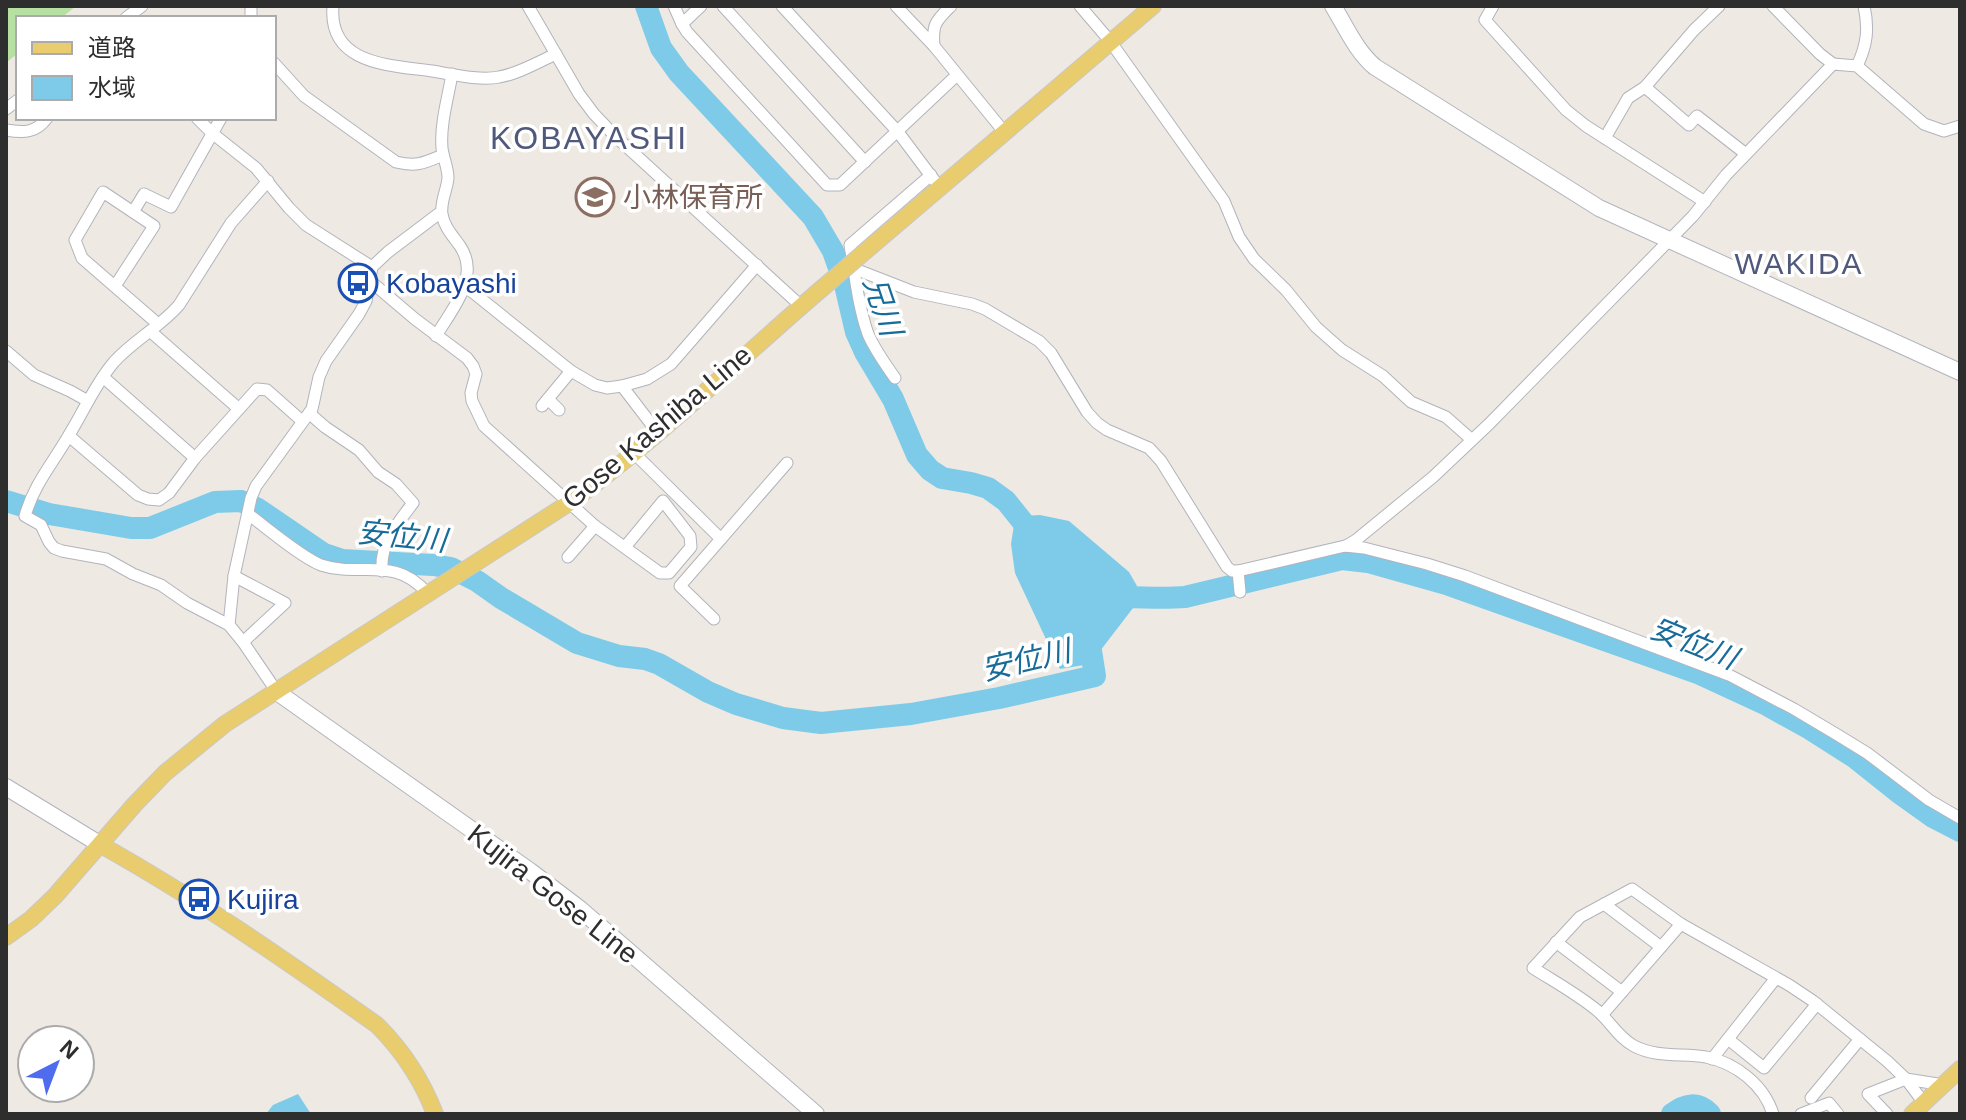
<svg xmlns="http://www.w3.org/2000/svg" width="1966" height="1120" viewBox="0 0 1966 1120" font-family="Arial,'Noto Sans JP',sans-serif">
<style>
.green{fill:#b7e0a3}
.water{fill:#7dcbe8}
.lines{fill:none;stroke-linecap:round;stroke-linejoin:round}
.river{stroke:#7dcbe8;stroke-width:22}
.street-casing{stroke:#b2b4bd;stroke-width:13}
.secondary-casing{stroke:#b2b4bd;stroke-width:18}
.primary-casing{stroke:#c9c9c9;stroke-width:18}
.street{stroke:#fff;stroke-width:11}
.secondary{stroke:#fff;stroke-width:16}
.primary{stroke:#e8cc6d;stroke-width:16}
.primary-bridge-casing{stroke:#c9c9c9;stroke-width:18;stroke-linecap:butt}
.primary-bridge{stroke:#e8cc6d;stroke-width:16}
.labels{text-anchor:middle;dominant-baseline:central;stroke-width:7;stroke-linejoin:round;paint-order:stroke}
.education-label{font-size:28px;fill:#785e54;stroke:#fff;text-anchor:start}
.transit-label{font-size:28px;fill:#164399;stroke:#fff;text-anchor:start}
.street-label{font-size:28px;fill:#2e2e2e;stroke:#fff}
.neighbourhood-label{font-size:30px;letter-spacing:2px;fill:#50587c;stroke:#fff}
.water-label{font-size:30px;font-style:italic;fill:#176c99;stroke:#fff}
.quarter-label{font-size:32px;letter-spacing:2px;fill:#50587c;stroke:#fff}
</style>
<rect width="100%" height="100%" fill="#eee9e2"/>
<!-- green -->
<path class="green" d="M6,6h70l-15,12h-43v35l-12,10z"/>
<!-- water -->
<g class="water">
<path d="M1040,515l29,6 60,51 8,14 -4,22 -43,56 -30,5 -45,-96 -4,-29 3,-19 10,-9z"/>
<path d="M298,1094l13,20h-45l7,-9z"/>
</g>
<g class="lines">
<!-- river -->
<g class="river">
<path d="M646,6l15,42 18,25 134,144 20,34 12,34 11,47 9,20 28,47 24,56 13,15 12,8 29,5 17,5 18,13 32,40"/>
<path d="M6,501l43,13 82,14h19l65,-26 26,-1 17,8 66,45 18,6 91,5 18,3 26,13 24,17 76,45 42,13 26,3 14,5 49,28 28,12 47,14 38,5 90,-9 88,-16 96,-22 -7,-44"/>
<path d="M1107,596c26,1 52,3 78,1l157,-38 26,3 78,22 254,90 65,30 45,25 44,28 44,35 35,25 27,14"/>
<path d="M1672,1114c13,-10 26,-13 38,0"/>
</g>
<defs>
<g id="street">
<path d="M333,6c-5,59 57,59 99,65 19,3 48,10 67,6 19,-3 39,-15 57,-23"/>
<path d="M528,6l51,88 15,20 22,23 185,169"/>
<path d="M674,6l8,18"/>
<path d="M701,6l-19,18 5,8 140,153h13l117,-110"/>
<path d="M723,6l142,156"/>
<path d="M782,6l116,126 36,48"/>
<path d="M896,6l38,40 71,87"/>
<path d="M1080,6l30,35 114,160 15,36 15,22 32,31 30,37 26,23 41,26 28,26 35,15 26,23"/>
<path d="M1493,6l-8,14 81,90 20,16 119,76"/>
<path d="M1773,6l47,48 13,10"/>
<path d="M126,18l16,-12"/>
<path d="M251,18v-12"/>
<path d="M934,46c-2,-22 2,-25 17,-40"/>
<path d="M274,63l30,33 92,66c21,5 28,1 47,-7"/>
<path d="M1857,66c10,-21 12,-37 7,-60"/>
<path d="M1645,87l44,38 8,-9 49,38"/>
<path d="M6,109l12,-9"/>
<path d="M197,118l15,15 44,35 33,40 17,17 66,42"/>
<path d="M6,130c18,3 30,3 41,-12"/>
<path d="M1605,138l23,-40 17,-11 49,-57 25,-24"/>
<path d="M268,181l-37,42 -52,82c-19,22 -45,35 -65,57 -19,22 -30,49 -45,73 -16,28 -35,49 -44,81l16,9 8,17 5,6 8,3 44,8 27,15 28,11 26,18 42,22 14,17 34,50"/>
<path d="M133,212l11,-18 27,13 50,-89"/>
<path d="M855,269l59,23 58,12 13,5 54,32 12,12 36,59 10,11 10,7 42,18 12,13 66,106 5,4h6l107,-25 19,2 63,16 38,12 264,99 65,34 42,25 31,19 62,47 31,18"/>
<path d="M369,280l46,39 52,39 6,8 3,8 -5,19 1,8 12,25 111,100 65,47h9l22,-26 -1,-11 -27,-35 -38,46"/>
<path d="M115,286l39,-60 -51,-34 -28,48 7,18 76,66"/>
<path d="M465,286l106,85 24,14 12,3 15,-2 25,-7 24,-15 86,-99"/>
<path d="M150,331l89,78"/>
<path d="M436,336c16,-27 45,-59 24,-90 -7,-10 -16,-19 -18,-32 -2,-12 5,-24 6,-36 0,-11 -5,-20 -6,-30 -2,-24 6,-50 10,-74"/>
<path d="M6,351l28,24 36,16 18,10"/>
<path d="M103,377l92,81"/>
<path d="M895,378c-10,-14 -20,-28 -27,-44 -10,-28 -13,-60 -18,-89l81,-70"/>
<path d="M622,386l36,47"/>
<path d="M548,399l11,11"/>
<path d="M542,406l29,-35"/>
<path d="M309,413l16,14 34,23 19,22 18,12 17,19c-16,21 -33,40 -31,68"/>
<path d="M69,436l69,59 10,4 11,1 10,-7 26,-35 62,-69 10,1 35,31"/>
<path d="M634,453l87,86"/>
<path d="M248,514c19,14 53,43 73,51 39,13 74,-10 106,28"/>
<path d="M1346,546l10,-6 77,-63 56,-53 204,-208 33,-41 107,-111 24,2 67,58 20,7 16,-5"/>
<path d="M568,557l27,-31"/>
<path d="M1238,571l2,21"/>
<path d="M234,576l51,27 -42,39"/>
<path d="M714,619l-34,-33 107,-123"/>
<path d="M229,625l5,-49 17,-78 5,-12 56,-77 7,-32 7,-16 33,-47 7,-13 6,-34 16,-15 53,-40"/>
<path d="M1604,904l57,43"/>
<path d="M1556,942l66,50"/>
<path d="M1602,1015l79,-91"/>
<path d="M1728,1039l36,29 53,-64"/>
<path d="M1712,1059l64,-81"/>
<path d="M1811,1098l49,-59"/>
<path d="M1773,1114c-9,-29 -37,-51 -67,-57 -24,-4 -49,1 -72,-11 -15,-8 -23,-23 -35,-34 -20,-17 -44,-30 -66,-44l47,-51 52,-28 49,35 108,61 24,16 74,60 19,18 18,24"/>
<path d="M1801,1114l28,-11 9,11"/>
<path d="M1887,1114l-19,-20 38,-15 38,6"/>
</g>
<g id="secondary">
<path d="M1333,6c13,21 23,45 42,61l224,141 361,164"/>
<path d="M277,692l253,179 50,38 236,205"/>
<path d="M6,787l95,58"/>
</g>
<g id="primary">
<path d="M862,254l291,-248"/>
<path d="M101,845c95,53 187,117 276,180 26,26 45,55 58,89"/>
<path d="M6,937l25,-18 24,-23 80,-92 30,-31 60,-49 344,-221c94,-67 176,-150 264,-224"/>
<path d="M1912,1114l48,-45"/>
</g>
</defs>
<!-- street casing -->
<use href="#street" class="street-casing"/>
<!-- secondary casing -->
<use href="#secondary" class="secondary-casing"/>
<!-- primary casing -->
<use href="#primary" class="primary-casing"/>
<!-- street -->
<use href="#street" class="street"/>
<!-- secondary -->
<use href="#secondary" class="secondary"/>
<!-- primary -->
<use href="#primary" class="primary"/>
<defs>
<path id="primary-bridge" d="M833,279l29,-25"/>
</defs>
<!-- primary-bridge casing -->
<use href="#primary-bridge" class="primary-bridge-casing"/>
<!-- primary-bridge -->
<use href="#primary-bridge" class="primary-bridge"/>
</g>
<!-- icons -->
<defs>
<symbol id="school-ring" viewBox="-11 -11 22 22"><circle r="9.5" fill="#fff" stroke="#8d6e63" stroke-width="1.5"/><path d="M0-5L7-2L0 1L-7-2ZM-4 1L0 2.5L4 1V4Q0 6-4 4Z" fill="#8d6e63"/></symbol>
<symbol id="bus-ring" viewBox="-11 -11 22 22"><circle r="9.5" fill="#fff" stroke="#1a4fb4" stroke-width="1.5"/><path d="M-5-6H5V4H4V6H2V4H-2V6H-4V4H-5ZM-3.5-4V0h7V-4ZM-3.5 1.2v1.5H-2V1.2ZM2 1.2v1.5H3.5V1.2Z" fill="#1a4fb4"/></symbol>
</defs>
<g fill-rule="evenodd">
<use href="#school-ring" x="573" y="175" width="44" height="44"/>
<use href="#bus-ring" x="336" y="261" width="44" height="44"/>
<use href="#bus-ring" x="177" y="877" width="44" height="44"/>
</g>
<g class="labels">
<!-- education labels -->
<g class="education-label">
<text x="623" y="197">小林保育所</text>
</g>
<!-- transit labels -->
<g class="transit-label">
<text x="386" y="283">Kobayashi</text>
<text x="227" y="899">Kujira</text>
</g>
<!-- street labels -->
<g class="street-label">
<text transform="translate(657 427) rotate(-40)">Gose Kashiba Line</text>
<text transform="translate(553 894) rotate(38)">Kujira Gose Line</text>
</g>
<!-- neighbourhood labels -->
<g class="neighbourhood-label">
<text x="1799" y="263">WAKIDA</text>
</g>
<!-- water labels -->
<g class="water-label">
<text transform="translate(883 306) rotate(71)">兄川</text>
<text transform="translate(402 536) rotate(6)">安位川</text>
<text transform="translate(1694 643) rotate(22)">安位川</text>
<text transform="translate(1026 660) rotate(-13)">安位川</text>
</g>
<!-- quarter labels -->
<g class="quarter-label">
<text x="589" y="138">KOBAYASHI</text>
</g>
</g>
<!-- border -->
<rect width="1966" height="1120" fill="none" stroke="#2e2e2e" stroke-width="16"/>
<!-- legend -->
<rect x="16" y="16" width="260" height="104" fill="#ffffff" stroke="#ababab" stroke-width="2"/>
<rect x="32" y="42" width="40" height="12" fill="#e8cc6d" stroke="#ababab" stroke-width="2"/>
<text x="88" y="56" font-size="24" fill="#2e2e2e">道路</text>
<rect x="32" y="76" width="40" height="24" fill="#7dcbe8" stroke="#ababab" stroke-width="2"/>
<text x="88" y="96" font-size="24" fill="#2e2e2e">水域</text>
<!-- north arrow -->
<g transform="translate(56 1064) rotate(42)"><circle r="38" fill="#ffffff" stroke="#ababab" stroke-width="2"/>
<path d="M0-6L14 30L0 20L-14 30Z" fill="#4f6cee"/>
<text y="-12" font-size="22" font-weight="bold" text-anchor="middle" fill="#2e2e2e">N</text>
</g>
</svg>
